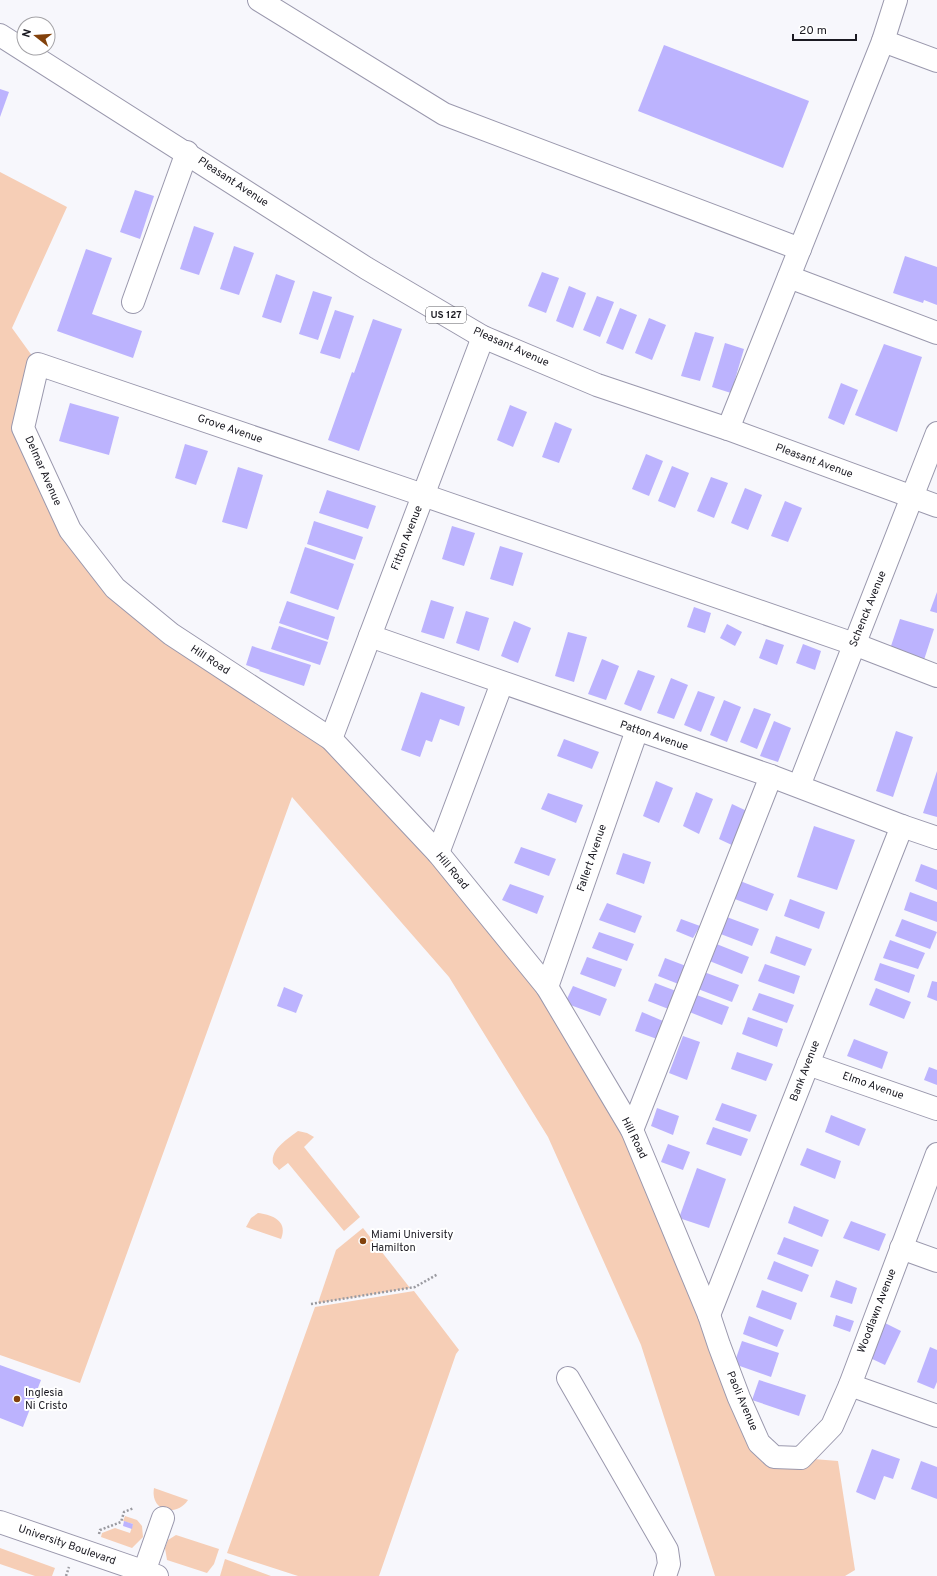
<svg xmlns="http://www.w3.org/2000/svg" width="937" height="1576" viewBox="0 0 937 1576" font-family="Overpass,sans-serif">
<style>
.green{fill:#f6ceb6}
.building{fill:#bcb3fe}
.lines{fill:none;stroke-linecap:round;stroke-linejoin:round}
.minor-casing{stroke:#9a98ad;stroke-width:24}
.major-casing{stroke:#9a98ad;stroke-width:24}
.path{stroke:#9a9aa0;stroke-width:2.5;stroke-dasharray:2 2;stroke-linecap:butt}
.minor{stroke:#fff;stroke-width:22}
.major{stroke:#fff;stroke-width:22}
.poi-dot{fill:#82410b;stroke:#fff;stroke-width:1.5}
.labels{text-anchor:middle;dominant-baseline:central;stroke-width:4;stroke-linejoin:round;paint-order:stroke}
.shield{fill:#fff;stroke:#5f5f64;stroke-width:1}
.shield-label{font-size:10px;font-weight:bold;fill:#1b1a22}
.street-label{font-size:11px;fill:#1b1a22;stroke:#fff}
.poi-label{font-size:11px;fill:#1b1a22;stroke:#fff;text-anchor:start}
</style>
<rect width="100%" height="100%" fill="#f7f7fc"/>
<!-- green -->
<g class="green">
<path d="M0,172l67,35 -55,121 26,36 -15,64 92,160 216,151 216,248 85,143 127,313 42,15 37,3 17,109 -10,6h-130l-74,-231 -93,-208 -99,-160 -157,-180 -212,586 -80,-28z"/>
<path d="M298,1131l9,2 7,4 -10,10 56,70 -16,14 -56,-68 -9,7c-1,-2 -5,-5 -6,-7 -3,-14 16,-25 25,-32z"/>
<path d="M258,1213c15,2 30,8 23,26l-35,-12 5,-9z"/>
<path d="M363,1228l47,60 -92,15 18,-53z"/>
<path d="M414,1291l45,59 -3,4 -77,222h-81l-71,-23 88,-246z"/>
<path d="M154,1488l34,12c-12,18 -38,11 -34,-12z"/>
<path d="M125,1516l12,4 5,6 1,11 -11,11 -31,-11 1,-4 13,-5 15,5 3,-9 -10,-3z"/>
<path d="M176,1535l43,14 -5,15 -7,9 -40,-13 -2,-12 3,-8z"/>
<path d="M0,1548l55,20 -3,8h-17l-35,-12z"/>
<path d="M225,1559l46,17h-51z"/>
</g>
<!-- building -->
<g class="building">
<path d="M664,45l145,56 -26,67 -145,-57z"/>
<path d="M0,89l9,3 -9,25z"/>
<path d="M135,190l19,6 -14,43 -20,-7z"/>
<path d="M194,226l20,7 -15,42 -19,-6z"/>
<path d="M234,246l20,7 -15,42 -19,-6z"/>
<path d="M86,249l26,9 -20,56 50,17 -9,27 -76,-27z"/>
<path d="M905,256l32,11v38l-13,-5 -1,3 -30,-10z"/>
<path d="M542,272l17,6 -13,35 -18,-7z"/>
<path d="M276,274l19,7 -14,42 -19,-6z"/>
<path d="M569,286l17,7 -13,35 -17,-7z"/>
<path d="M313,291l19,6 -14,43 -19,-6z"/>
<path d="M597,296l17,6 -14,35 -17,-7z"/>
<path d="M620,308l17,7 -14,35 -17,-7z"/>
<path d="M335,310l19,6 -14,43 -20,-6z"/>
<path d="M649,318l17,7 -14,35 -17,-7z"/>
<path d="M373,319l29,10 -43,122 -31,-11 24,-68 2,1z"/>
<path d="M695,332l19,5 -14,44 -19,-5z"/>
<path d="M725,343l19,6 -13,44 -19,-6z"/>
<path d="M884,344l38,13 -25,75 -42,-17z"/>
<path d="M841,383l17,7 -14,35 -16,-7z"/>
<path d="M70,403l49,14 -10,38 -50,-14z"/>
<path d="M510,405l17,7 -14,35 -16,-7z"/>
<path d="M555,422l17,7 -13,34 -17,-6z"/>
<path d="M185,444l23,7 -12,34 -21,-7z"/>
<path d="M646,454l17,7 -14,35 -17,-7z"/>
<path d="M672,466l17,7 -14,35 -17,-7z"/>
<path d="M238,467l25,8 -16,54 -25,-7z"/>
<path d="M711,477l17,6 -14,35 -17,-7z"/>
<path d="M745,488l17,7 -14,35 -17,-7z"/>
<path d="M327,490l49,16 -8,23 -49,-16z"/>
<path d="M785,501l17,7 -14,34 -17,-6z"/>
<path d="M314,521l49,16 -8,23 -48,-16z"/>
<path d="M452,526l23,7 -11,33 -22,-7z"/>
<path d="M500,546l23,7 -10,33 -23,-7z"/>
<path d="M305,547l49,17 -16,46 -48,-17z"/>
<path d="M937,592v21l-7,-2z"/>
<path d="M431,600l23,7 -10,32 -23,-7z"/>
<path d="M287,601l48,16 -7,23 -49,-17z"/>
<path d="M694,607l17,6 -6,20 -18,-6z"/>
<path d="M466,611l23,7 -10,33 -23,-8z"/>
<path d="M900,619l34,10 -11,34 -34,-11z"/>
<path d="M514,621l17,7 -13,35 -17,-7z"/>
<path d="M727,624l15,8 -7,14 -15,-8z"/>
<path d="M279,626l49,16 -8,23 -49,-16z"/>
<path d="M568,632l19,5 -13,45 -19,-6z"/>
<path d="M766,639l18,6 -7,20 -18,-7z"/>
<path d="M803,644l18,7 -6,19 -19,-7z"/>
<path d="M252,646l59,19 -7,21 -45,-15 1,-1 -14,-5z"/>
<path d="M602,659l17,7 -13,34 -18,-6z"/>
<path d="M638,670l17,6 -14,35 -17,-7z"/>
<path d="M671,678l17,7 -14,34 -17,-6z"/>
<path d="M698,691l17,6 -14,35 -17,-7z"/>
<path d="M421,692l44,15 -6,19 -19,-7 -8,23 -6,-2 -6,17 -19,-7z"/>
<path d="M724,700l17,7 -14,35 -17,-7z"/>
<path d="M754,708l17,6 -14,35 -17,-7z"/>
<path d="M774,721l17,7 -13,34 -18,-6z"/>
<path d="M896,731l17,6 -20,60 -17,-6z"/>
<path d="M564,739l35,13 -7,17 -35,-13z"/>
<path d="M937,771v46l-14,-4z"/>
<path d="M656,781l17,7 -14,35 -16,-7z"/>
<path d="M696,792l17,7 -14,35 -16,-8z"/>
<path d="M548,793l35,12 -7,18 -35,-14z"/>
<path d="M732,804l17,8 -13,35 -17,-8z"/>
<path d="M814,826l41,14 -18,50 -40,-13z"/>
<path d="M521,847l35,12 -7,17 -35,-13z"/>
<path d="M623,853l28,9 -7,22 -28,-10z"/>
<path d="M921,864l16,6v20l-22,-9z"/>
<path d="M740,881l34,13 -7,17 -35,-13z"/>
<path d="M510,884l34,12 -7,18 -35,-14z"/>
<path d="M910,892l27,10v20l-33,-12z"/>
<path d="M790,899l35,13 -6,17 -35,-13z"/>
<path d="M607,903l35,13 -7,17 -36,-13z"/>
<path d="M724,916l35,13 -7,17 -34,-13z"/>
<path d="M681,919l19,7 -7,12 -17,-7z"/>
<path d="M902,919l35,13 -7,17 -35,-13z"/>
<path d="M599,932l35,12 -7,17 -35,-13z"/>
<path d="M776,936l36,13 -7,17 -35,-13z"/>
<path d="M890,940l35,13 -7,16 -35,-11z"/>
<path d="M714,943l35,14 -7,17 -35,-14z"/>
<path d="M587,957l35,12 -7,18 -35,-13z"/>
<path d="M665,958l21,8 -5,19 -23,-9z"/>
<path d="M880,963l35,12 -6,18 -35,-13z"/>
<path d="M765,964l35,12 -6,18 -36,-13z"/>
<path d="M704,972l35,13 -7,17 -34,-13z"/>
<path d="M932,981l5,1v19l-10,-4z"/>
<path d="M655,983l21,8 -5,19 -23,-9z"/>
<path d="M573,986l34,13 -7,17 -35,-13z"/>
<path d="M284,987l19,8 -7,18 -19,-7z"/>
<path d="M876,988l35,14 -7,17 -35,-14z"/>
<path d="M759,993l35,12 -7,18 -35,-13z"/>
<path d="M694,994l35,13 -7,18 -35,-14z"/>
<path d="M642,1012l21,9 -6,18 -22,-8z"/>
<path d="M748,1017l35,12 -6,18 -35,-13z"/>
<path d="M683,1036l17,6 -13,38 -18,-7z"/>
<path d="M854,1039l34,13 -6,17 -35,-13z"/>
<path d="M737,1052l36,12 -7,17 -35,-12z"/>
<path d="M929,1067l8,3v15l-13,-5z"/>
<path d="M722,1103l35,12 -7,17 -35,-12z"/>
<path d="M657,1108l22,8 -6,19 -22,-9z"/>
<path d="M831,1115l35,14 -7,17 -34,-14z"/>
<path d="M713,1127l35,12 -7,17 -35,-12z"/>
<path d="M668,1144l22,8 -7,18 -22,-8z"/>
<path d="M807,1148l34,13 -6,18 -35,-14z"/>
<path d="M697,1168l29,11 -17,49 -30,-10z"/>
<path d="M794,1206l35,14 -7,17 -34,-14z"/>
<path d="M851,1221l35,13 -7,17 -36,-13z"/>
<path d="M784,1237l35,13 -7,17 -35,-13z"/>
<path d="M774,1261l35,14 -7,17 -35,-13z"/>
<path d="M836,1280l21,8 -5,16 -22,-7z"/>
<path d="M762,1290l35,13 -6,17 -35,-13z"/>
<path d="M836,1315l18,6 -4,11 -17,-6z"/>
<path d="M749,1316l35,14 -7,17 -34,-13z"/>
<path d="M885,1323l16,8 -16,34 -17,-8z"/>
<path d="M742,1341l37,12 -8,24 -37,-13z"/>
<path d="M930,1347l7,3v32l-3,7 -17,-7z"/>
<path d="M0,1365l41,15 -18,47 -23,-9z"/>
<path d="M759,1380l47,15 -7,21 -47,-16z"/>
<path d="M872,1449l28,10 -7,20 -9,-3 -9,24 -19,-8z"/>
<path d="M921,1461l16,6v32l-26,-10z"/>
<path d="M124,1521l9,3 -1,5 -9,-3z"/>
</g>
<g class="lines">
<defs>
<g id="minor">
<path d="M259,0l185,114 356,135"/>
<path d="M883,41l54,20"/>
<path d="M789,277l148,56"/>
<path d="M133,302l54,-150"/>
<path d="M728,429l155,-388 13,-41"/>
<path d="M370,636l401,140 131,50 35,12"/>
<path d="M937,676l-83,-32 -431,-149 -385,-131 -15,64 47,102 45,58 56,46 160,105 107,114 109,134 85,143 77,185 10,30 20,53 20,45 15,14 27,1 31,-32 18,-41 87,-231"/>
<path d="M331,739l152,-402"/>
<path d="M799,786l138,-353"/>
<path d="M438,853l64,-170"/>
<path d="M547,987l90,-257"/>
<path d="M808,1064l129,45"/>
<path d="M632,1130l139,-354"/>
<path d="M901,1248l36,13"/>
<path d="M709,1315l193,-489"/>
<path d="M568,1378l99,172 2,14 -4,12"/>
<path d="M850,1385l87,31"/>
<path d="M0,1522l157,54"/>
<path d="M144,1572l19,-54"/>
</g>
<path id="major" d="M0,35l366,233 117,69 114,48 131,44 209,77"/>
</defs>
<!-- minor casing -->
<use href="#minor" class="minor-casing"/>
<!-- major casing -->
<use href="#major" class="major-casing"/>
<!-- path -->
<g class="path">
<path d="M311,1304l104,-17 23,-13"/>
<path d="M99,1534l1,-4 21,-8 3,-10 10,-4"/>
<path d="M66,1576l3,-9"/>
</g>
<!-- minor -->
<use href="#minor" class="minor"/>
<!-- major -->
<use href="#major" class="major"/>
</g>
<!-- markers -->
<g class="poi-dot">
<circle cx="363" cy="1241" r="4"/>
<circle cx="17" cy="1399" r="4"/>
</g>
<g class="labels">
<!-- shield labels -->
<rect class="shield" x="426" y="307" width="40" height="16" rx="3"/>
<g class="shield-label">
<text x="446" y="315">US 127</text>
</g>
<!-- street labels -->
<g class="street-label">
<text transform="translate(233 182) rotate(33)">Pleasant Avenue</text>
<text transform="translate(511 347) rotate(24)">Pleasant Avenue</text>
<text transform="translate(230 429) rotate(19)">Grove Avenue</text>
<text transform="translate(814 461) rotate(20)">Pleasant Avenue</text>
<text transform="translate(43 471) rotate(66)">Delmar Avenue</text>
<text transform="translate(407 538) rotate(-69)">Fitton Avenue</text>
<text transform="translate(868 609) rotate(-68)">Schenck Avenue</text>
<text transform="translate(210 660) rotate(33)">Hill Road</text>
<text transform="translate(654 736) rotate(19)">Patton Avenue</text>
<text transform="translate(592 858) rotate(-71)">Fallert Avenue</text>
<text transform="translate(452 871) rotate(50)">Hill Road</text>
<text transform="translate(805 1071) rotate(-69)">Bank Avenue</text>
<text transform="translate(873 1086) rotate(19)">Elmo Avenue</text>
<text transform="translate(634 1138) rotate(64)">Hill Road</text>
<text transform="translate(877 1311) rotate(-69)">Woodlawn Avenue</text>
<text transform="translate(742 1401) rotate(67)">Paoli Avenue</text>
<text transform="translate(67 1545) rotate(19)">University Boulevard</text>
</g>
<!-- poi labels -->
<g class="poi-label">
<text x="371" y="1235">Miami University<tspan x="371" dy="13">Hamilton</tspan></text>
<text x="25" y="1393">Inglesia<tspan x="25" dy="13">Ni Cristo</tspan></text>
</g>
</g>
<!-- north arrow -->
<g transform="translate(36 36) rotate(287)"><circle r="19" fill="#ffffff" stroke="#a4a3a7"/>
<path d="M0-3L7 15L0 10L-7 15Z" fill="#82410b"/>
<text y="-6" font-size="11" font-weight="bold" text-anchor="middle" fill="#1b1a22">N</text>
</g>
<!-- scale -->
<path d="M793 34v6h63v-6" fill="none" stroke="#1b1a22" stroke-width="2"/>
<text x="799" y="34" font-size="12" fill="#1b1a22" stroke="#ffffff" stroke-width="3" paint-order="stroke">20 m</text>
</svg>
